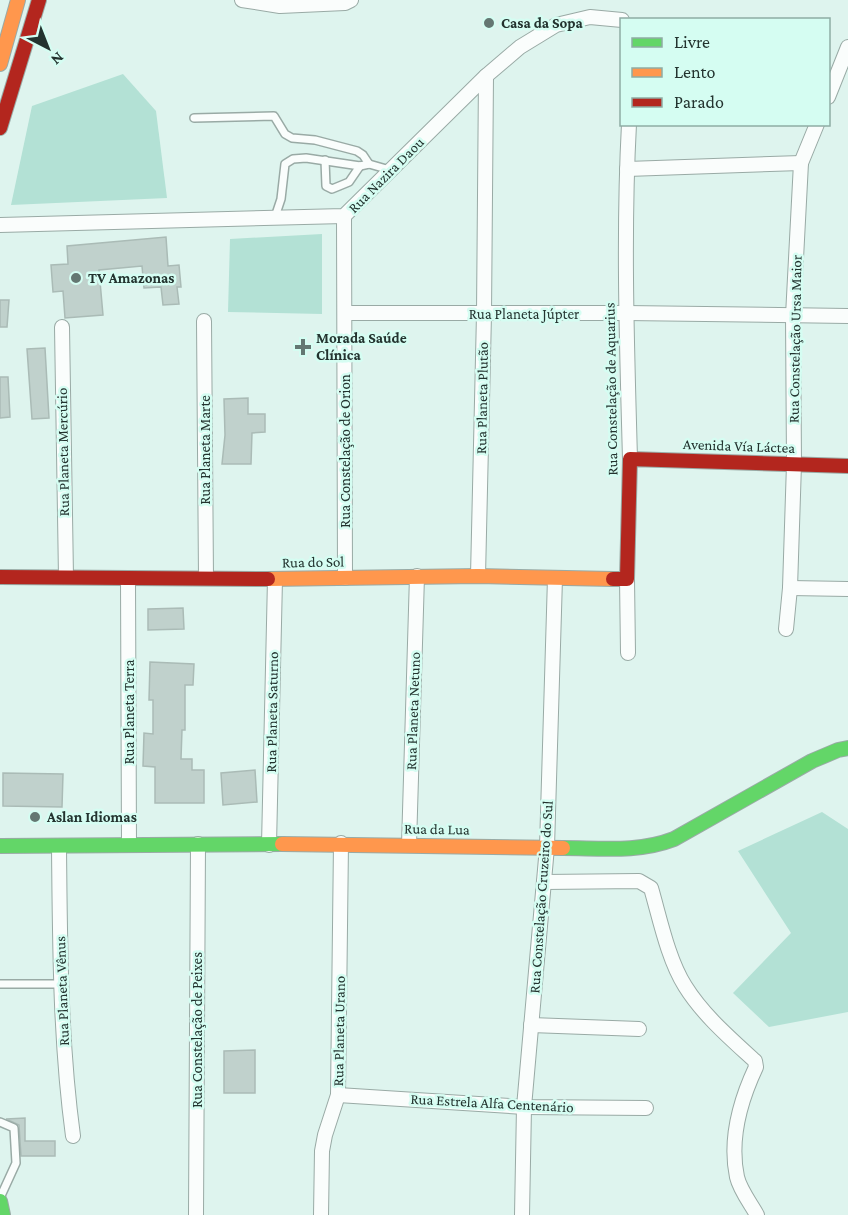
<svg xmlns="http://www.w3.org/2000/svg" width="848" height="1215" viewBox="0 0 848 1215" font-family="'Crimson Pro',serif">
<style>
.green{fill:#b3e1d5}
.building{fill:#c0d1cc;stroke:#aabbb6;stroke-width:1.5}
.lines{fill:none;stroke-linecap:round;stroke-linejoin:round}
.lane-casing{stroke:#99aaa5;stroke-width:10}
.street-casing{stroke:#99aaa5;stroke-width:16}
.fast-casing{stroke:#99aaa5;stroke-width:16}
.slow-casing{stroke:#99aaa5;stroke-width:16}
.jam-casing{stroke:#99aaa5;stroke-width:16}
.lane{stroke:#fafdfc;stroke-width:7}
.street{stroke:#fafdfc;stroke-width:14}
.fast{stroke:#63d668;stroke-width:14}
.slow{stroke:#ff974d;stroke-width:14}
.jam{stroke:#b3261e;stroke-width:14}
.poi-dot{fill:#647772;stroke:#d5fdf2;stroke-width:2}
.labels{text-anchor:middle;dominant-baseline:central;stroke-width:5;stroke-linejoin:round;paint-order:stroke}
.poi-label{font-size:15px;font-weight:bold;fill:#23332f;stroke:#d5fdf2;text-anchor:start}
.street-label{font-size:15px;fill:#23332f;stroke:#d5fdf2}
</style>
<rect width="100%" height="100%" fill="#def4ee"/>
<!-- green -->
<g class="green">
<path d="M123,74l33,37 11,87 -156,7 21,-99z"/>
<path d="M322,234v80l-94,-2 2,-73z"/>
<path d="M822,812l26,17v183l-79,15 -36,-34 58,-60 -53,-82z"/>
</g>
<!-- building -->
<g class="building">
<path d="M166,237l2,29 11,-1 2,22h-4l2,17 -16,1 -2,-18 -17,1 -2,-22 -43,4 4,45 -38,3 -2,-27 -10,1 -2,-27 17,-1 -1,-18z"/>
<path d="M0,300h9l-2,27h-7z"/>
<path d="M45,348l4,70 -17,1 -5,-70z"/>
<path d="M0,377h8l2,40 -10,1z"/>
<path d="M248,398v16h17v18l-13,1 -1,31h-29l3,-29 -1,-36z"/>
<path d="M183,608l1,21 -36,1v-21z"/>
<path d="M150,662l44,2 -1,21h-8v45h-3l-1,29h11v11h12v33h-49v-36l-12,-1 1,-33 9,1v-34h-4z"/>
<path d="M255,770l2,32 -34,3 -2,-32z"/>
<path d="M3,773l60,1 -1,33 -59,-1z"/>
<path d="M255,1050v43h-31v-42z"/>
<path d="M25,1118v23h30v15h-34l-2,-31 -13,-6z"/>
</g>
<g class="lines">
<defs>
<g id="lane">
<path d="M194,118l80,-2 11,18 7,4 23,2 42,11 6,4 6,9"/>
<path d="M325,160l1,26 6,3 17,-7 11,-16"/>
<path d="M275,217l6,-18 4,-35 8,-5 13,-1 54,8 9,-2 21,6"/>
<path d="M0,984h61"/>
<path d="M0,1122l14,6 2,35 -16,35"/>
</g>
<g id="street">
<path d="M242,0l38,6 65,-3 6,-3"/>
<path d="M828,97l20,-50"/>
<path d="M629,124c-6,112 -2,224 1,335"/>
<path d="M627,169l174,-6"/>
<path d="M344,216l1,362"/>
<path d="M0,225l344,-9 142,-140 34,-29 36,-22 34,-8 32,3"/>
<path d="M345,313h281l222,3"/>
<path d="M204,321l2,257"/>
<path d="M62,327l4,250"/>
<path d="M478,576l6,-262 2,-238"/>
<path d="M128,579l1,266"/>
<path d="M627,579l1,74"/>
<path d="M790,588l58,1"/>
<path d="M786,629l4,-41 4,-124 -1,-148 8,-153 16,-39"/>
<path d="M269,845l6,-266"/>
<path d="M409,845l8,-269"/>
<path d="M59,847c1,96 1,193 14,289"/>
<path d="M544,882l95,-1 12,7c9,31 17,71 34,98 18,29 45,52 70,75l1,6c-16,34 -27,72 -19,110 3,13 14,27 20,38"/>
<path d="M531,1025l108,4"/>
<path d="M338,1095l186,12 122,1"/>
<path d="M196,1215l2,-371"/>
<path d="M321,1215l1,-64 3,-16 13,-40 3,-252"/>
<path d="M522,1215l2,-108 23,-260 8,-269"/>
</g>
<g id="fast">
<path d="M0,846l282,-2"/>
<path d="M563,848c37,0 75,5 111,-9l138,-78 26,-11 10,-2"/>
<path d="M0,1201l3,14"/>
</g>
<g id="slow">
<path d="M0,64l18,-64"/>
<path d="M268,579l210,-3 135,3"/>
<path d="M282,844l281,4"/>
</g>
<g id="jam">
<path d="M0,128l39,-128"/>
<path d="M0,577l268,2"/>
<path d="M613,579h14l3,-120 218,7"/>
</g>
</defs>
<!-- lane casing -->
<use href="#lane" class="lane-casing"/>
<!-- street casing -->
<use href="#street" class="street-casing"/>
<!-- fast casing -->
<use href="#fast" class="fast-casing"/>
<!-- slow casing -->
<use href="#slow" class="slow-casing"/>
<!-- jam casing -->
<use href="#jam" class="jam-casing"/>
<!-- lane -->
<use href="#lane" class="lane"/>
<!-- street -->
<use href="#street" class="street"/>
<!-- fast -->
<use href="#fast" class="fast"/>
<!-- slow -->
<use href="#slow" class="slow"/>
<!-- jam -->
<use href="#jam" class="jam"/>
</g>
<!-- markers -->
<g class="poi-dot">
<circle cx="489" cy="23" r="6"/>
<circle cx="76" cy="278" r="6"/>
<path d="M300 338h6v6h6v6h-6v6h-6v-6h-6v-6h6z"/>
<circle cx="35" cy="817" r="6"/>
</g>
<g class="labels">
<!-- poi labels -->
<g class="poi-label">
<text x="501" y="23">Casa da Sopa</text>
<text x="88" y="278">TV Amazonas</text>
<text x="316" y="338">Morada Saúde<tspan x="316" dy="17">Clínica</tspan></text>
<text x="47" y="817">Aslan Idiomas</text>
</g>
<!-- street labels -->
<g class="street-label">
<text transform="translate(386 175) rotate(-45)">Rua Nazira Daou</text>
<text x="524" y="314">Rua Planeta Júpter</text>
<text transform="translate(795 339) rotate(-89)">Rua Constelação Ursa Maior</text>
<text transform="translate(611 389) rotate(-91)">Rua Constelação de Aquarius</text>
<text transform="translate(482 398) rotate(-89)">Rua Planeta Plutão</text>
<text transform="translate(739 446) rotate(2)">Avenida Vía Láctea</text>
<text transform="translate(205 450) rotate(-90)">Rua Planeta Marte</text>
<text transform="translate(345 451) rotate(-90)">Rua Constelação de Orion</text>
<text transform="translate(63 452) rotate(-91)">Rua Planeta Mercúrio</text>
<text transform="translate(313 562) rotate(-1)">Rua do Sol</text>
<text transform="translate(413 711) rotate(-88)">Rua Planeta Netuno</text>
<text transform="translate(129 712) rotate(-90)">Rua Planeta Terra</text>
<text transform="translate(272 712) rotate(-89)">Rua Planeta Saturno</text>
<text transform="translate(437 829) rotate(1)">Rua da Lua</text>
<text transform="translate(541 897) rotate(-86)">Rua Constelação Cruzeiro do Sul</text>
<text transform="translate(62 991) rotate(-92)">Rua Planeta Vênus</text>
<text transform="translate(197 1030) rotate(-90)">Rua Constelação de Peixes</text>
<text transform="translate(339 1031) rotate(-89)">Rua Planeta Urano</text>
<text transform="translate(492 1103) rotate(3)">Rua Estrela Alfa Centenário</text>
</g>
</g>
<!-- legend -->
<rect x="620" y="18" width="210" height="108" fill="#d5fdf2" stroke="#8eaca4" stroke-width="1.5"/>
<rect x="632" y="38" width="30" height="9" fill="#63d668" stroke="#8eaca4" stroke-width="1.5"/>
<text x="674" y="48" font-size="18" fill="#23332f">Livre</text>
<rect x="632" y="68" width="30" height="9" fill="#ff974d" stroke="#8eaca4" stroke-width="1.5"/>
<text x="674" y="78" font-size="18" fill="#23332f">Lento</text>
<rect x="632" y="98" width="30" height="9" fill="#b3261e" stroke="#8eaca4" stroke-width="1.5"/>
<text x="674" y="108" font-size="18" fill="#23332f">Parado</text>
<!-- north arrow -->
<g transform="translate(48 48) rotate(138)" stroke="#d5fdf2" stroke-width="4.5" paint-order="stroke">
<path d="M0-4.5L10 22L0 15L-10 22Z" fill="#23332f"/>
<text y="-9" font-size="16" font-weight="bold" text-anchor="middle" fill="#23332f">N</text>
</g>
</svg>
